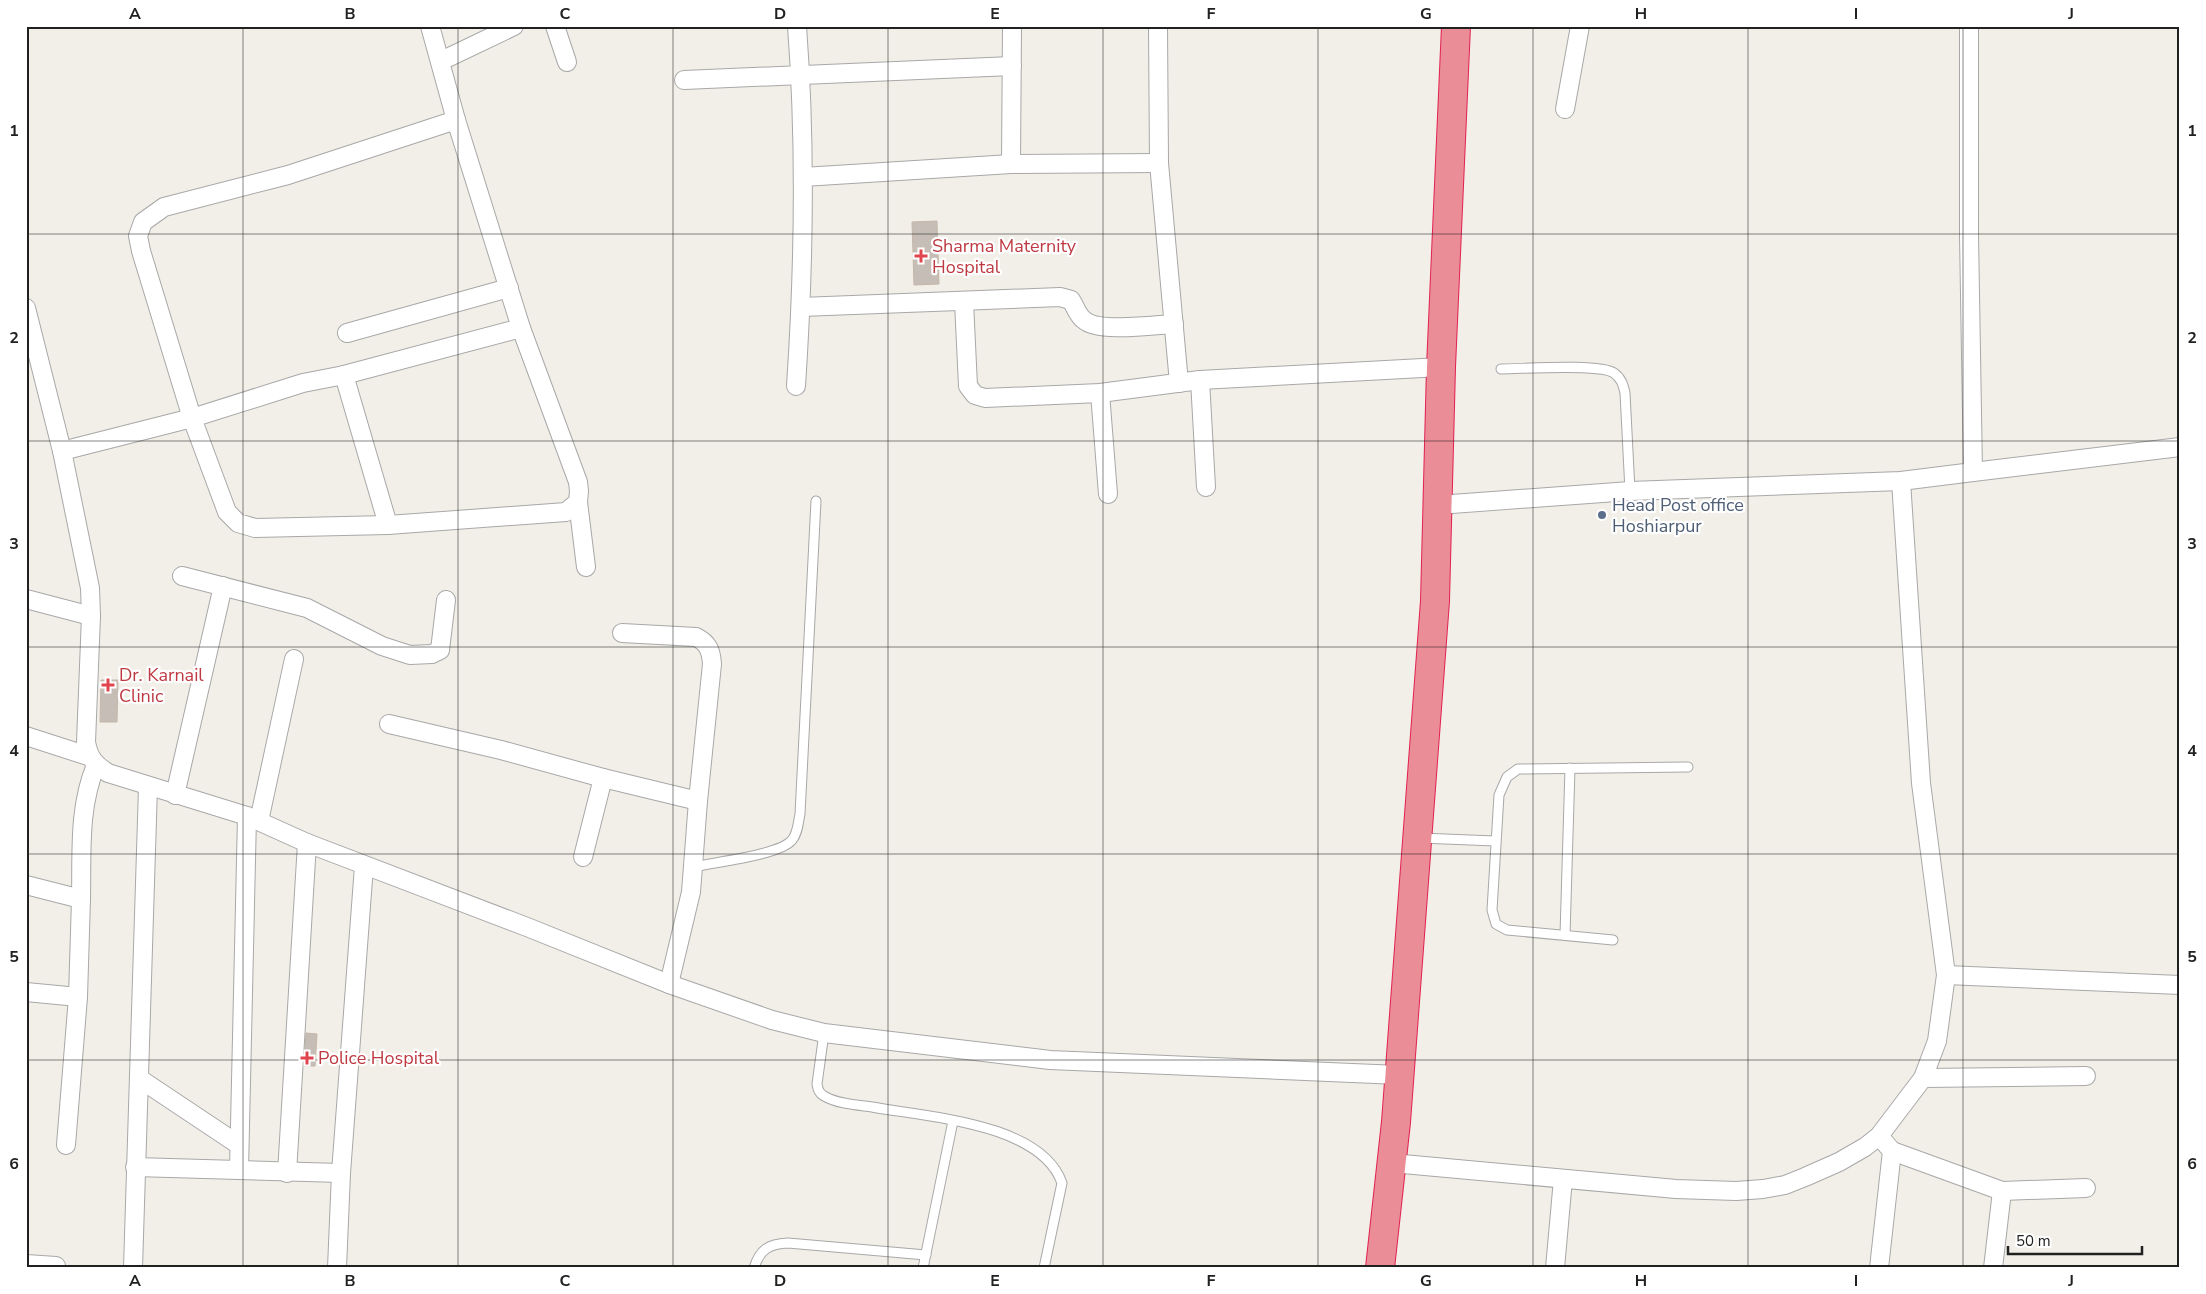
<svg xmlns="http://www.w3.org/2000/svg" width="2206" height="1294" viewBox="0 0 2206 1294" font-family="'Nunito Sans',sans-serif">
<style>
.building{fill:#c6beb6;stroke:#c4b7a9}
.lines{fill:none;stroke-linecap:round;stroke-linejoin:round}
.lane-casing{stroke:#a8a8a8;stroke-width:11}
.street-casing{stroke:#a8a8a8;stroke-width:20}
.highway-casing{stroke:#e12252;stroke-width:30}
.lane{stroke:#fff;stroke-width:9}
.street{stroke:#fff;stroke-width:18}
.highway{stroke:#ea8d96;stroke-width:28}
.grid{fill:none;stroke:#212121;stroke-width:1;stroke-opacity:0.55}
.health-dot{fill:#e0444e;stroke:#fff;stroke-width:2}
.service-dot{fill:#5c6f8a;stroke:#fff;stroke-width:2}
.labels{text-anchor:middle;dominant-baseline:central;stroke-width:4.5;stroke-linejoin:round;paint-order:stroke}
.health-label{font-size:18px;fill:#be3a42;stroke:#fff;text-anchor:start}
.service-label{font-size:18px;fill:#4e5e75;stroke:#fff;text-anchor:start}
.neatline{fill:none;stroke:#212121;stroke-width:2}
.grid-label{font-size:16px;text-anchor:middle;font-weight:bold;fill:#212121}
</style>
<rect width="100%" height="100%" fill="#f1efe7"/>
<!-- building -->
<g class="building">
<path d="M937,221l2,63 -25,1 -2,-63z"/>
<path d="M101,680h17l-1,42h-17z"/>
<path d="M306,1033l11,1 -2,32h-11z"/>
</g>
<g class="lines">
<defs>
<g id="lane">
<path d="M1501,369c21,0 99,-6 113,4 7,5 9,11 11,20l5,98"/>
<path d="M1420,838l75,3"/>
<path d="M694,867c21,-5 86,-12 98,-27 6,-7 6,-17 8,-26l16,-313"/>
<path d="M1565,935l5,-167"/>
<path d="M1613,940l-106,-10 -11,-6 -4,-14 7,-115 8,-18 11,-8 170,-2"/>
<path d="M824,1033l-7,51c1,6 2,9 7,12 14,8 33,9 48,11 55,10 169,16 190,76l-18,85"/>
<path d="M754,1268c6,-19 15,-24 34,-25l138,12"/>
<path d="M923,1268l30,-147"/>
</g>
<g id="street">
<path d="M430,26l26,94"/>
<path d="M555,26l12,36"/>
<path d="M1158,26l1,137 20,220"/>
<path d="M441,61l73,-35"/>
<path d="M684,80l328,-14"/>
<path d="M1565,109l15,-83"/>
<path d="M456,120l65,208 57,154 1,9 -1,11 -12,10 -178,13 -133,3 -17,-5 -11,-11 -35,-94 -51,-167 -3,-15 5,-14 21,-15 124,-32z"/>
<path d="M1011,164l1,-138"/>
<path d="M803,177l208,-13 148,-1"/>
<path d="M964,302l4,84 7,9 10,3 115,-5 100,-13 241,-13"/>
<path d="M801,307l259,-10 11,3c4,6 7,16 13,20 14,13 70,5 90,4"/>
<path d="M26,308l36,143 28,137 1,28 -5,126c3,16 8,22 22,31l139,43 60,27 220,84 142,57 103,36 52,13 226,27 349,15"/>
<path d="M347,333l162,-45"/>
<path d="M344,375l44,150"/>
<path d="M1200,380l6,107"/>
<path d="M796,386c8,-120 10,-240 1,-360"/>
<path d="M1100,393l8,101"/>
<path d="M62,451l130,-33 111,-35 41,-8 177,-47"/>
<path d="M1973,472l207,-25"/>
<path d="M578,502l8,65"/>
<path d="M1438,505l192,-14 271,-10 72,-9 -4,-237v-209"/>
<path d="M182,576l125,32 75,38 28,9 22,-1 8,-4 6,-50"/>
<path d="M26,599l65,17"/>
<path d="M622,633l74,4c12,6 15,13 16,27l-14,137"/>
<path d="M389,724l112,26 102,28"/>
<path d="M26,736l62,20"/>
<path d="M175,795l48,-209"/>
<path d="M259,821l35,-162"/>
<path d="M583,857l20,-79 95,23 -7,91 -22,92"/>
<path d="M26,885l55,14c1,-45 -3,-91 15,-134"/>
<path d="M1946,975l234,10"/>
<path d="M26,992l52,5"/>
<path d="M1923,1078l163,-2"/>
<path d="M140,1079l99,66"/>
<path d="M1879,1136l13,15 110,40 84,-3"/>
<path d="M66,1145l12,-148 3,-98"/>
<path d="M1392,1163l284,26 60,2 27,-2 22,-4 20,-8 34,-15 26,-15 14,-11 44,-58 14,-37 9,-66 -25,-192 -20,-302"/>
<path d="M135,1167l206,6"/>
<path d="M239,1170l8,-354"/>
<path d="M287,1173l20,-330"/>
<path d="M26,1264l30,2"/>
<path d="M133,1268l15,-481"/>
<path d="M337,1268l4,-95 23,-307"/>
<path d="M1555,1268l8,-89"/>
<path d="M1879,1268l13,-117"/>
<path d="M1993,1268l9,-77"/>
</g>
<path id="highway" d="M1380,1268l16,-146 39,-521 6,-234 15,-341"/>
</defs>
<!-- lane casing -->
<use href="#lane" class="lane-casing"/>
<!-- street casing -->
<use href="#street" class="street-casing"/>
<!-- highway casing -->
<use href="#highway" class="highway-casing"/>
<!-- lane -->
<use href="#lane" class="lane"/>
<!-- street -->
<use href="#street" class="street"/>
<!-- highway -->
<use href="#highway" class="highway"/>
</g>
<!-- grid -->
<path class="grid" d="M243,26v1242M458,26v1242M673,26v1242M888,26v1242M1103,26v1242M1318,26v1242M1533,26v1242M1748,26v1242M1963,26v1242M26,234h2154M26,441h2154M26,647h2154M26,854h2154M26,1060h2154"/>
<!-- markers -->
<g class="health-dot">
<path d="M918.5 248.5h5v5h5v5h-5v5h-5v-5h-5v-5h5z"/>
<path d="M105.5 677.5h5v5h5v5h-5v5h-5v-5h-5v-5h5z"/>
<path d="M304.5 1050.5h5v5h5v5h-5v5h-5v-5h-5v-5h5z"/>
</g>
<circle class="service-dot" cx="1602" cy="515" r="5"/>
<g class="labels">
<!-- health labels -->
<g class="health-label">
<text x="932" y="246">Sharma Maternity<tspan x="932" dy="21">Hospital</tspan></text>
<text x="119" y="675">Dr. Karnail<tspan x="119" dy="21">Clinic</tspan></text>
<text x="318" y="1058">Police Hospital</text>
</g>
<!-- service labels -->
<g class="service-label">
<text x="1612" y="505">Head Post office<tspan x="1612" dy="21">Hoshiarpur</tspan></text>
</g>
</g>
<!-- border -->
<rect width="2206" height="1294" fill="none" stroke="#ffffff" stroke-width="55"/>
<!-- scale -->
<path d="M2008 1246v8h134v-8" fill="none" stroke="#212121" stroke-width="2.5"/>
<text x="2016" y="1246" font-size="15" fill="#212121" stroke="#ffffff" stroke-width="4" paint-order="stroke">50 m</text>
<rect x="28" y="28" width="2150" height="1238" class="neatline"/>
<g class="grid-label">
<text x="135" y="19">A</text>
<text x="350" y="19">B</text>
<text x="565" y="19">C</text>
<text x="780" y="19">D</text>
<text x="995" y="19">E</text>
<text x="1211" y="19">F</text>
<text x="1426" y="19">G</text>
<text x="1641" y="19">H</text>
<text x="1856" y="19">I</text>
<text x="2071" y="19">J</text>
<text x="14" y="136">1</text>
<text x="2192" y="136">1</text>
<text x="14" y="343">2</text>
<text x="2192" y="343">2</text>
<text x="14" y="549">3</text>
<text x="2192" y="549">3</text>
<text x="14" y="756">4</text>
<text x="2192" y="756">4</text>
<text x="14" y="962">5</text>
<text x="2192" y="962">5</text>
<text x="14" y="1169">6</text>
<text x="2192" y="1169">6</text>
<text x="135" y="1286">A</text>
<text x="350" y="1286">B</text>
<text x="565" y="1286">C</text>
<text x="780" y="1286">D</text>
<text x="995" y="1286">E</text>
<text x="1211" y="1286">F</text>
<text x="1426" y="1286">G</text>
<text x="1641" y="1286">H</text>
<text x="1856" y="1286">I</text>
<text x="2071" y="1286">J</text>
</g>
</svg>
